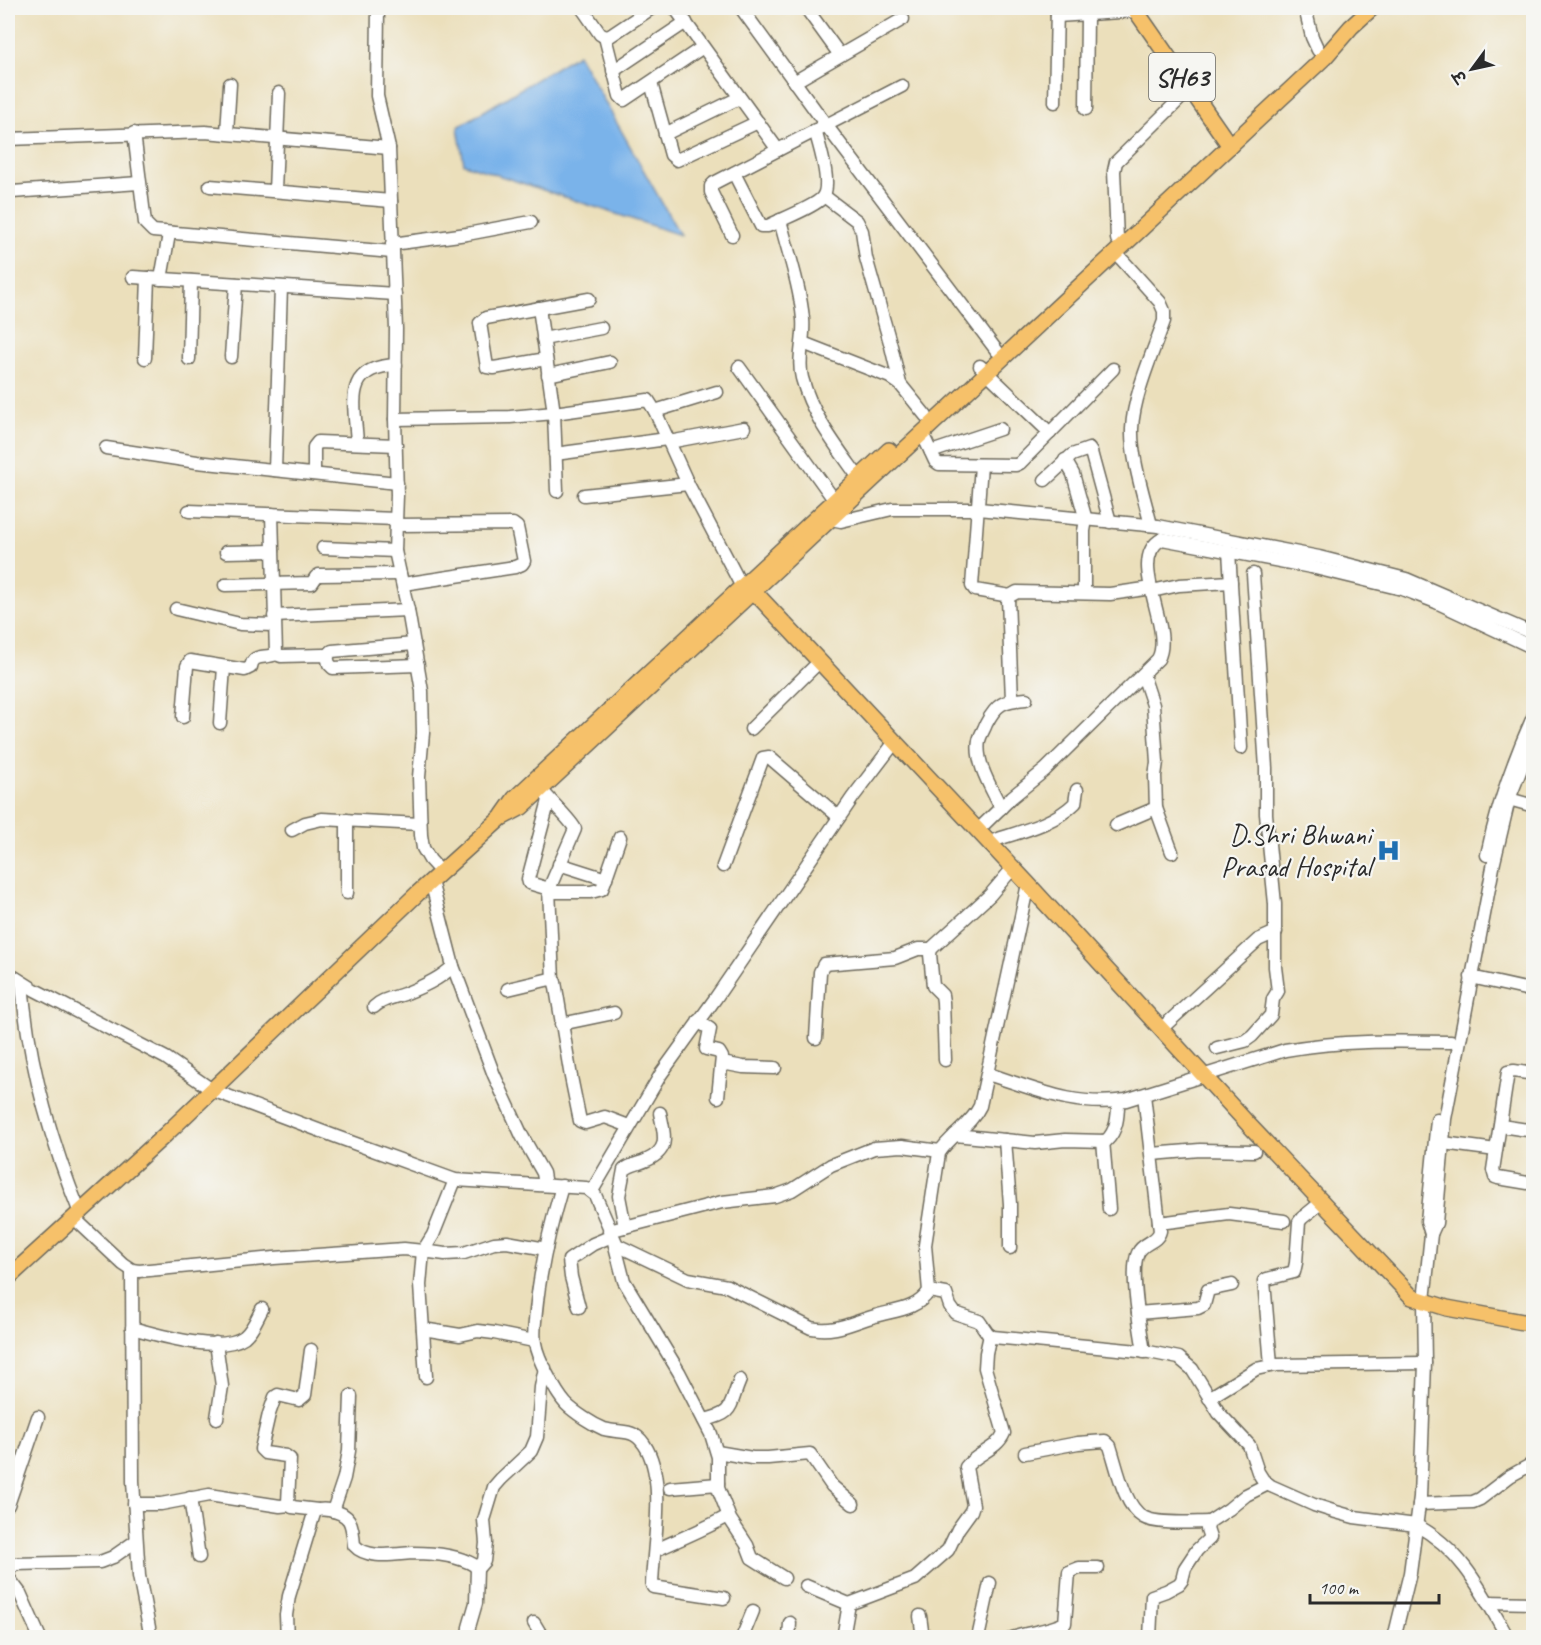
<svg xmlns="http://www.w3.org/2000/svg" width="1541" height="1645" viewBox="0 0 1541 1645" font-family="Caveat,'Playpen Sans Deva',sans-serif">
<style>
.water{fill:#7ab3ea;stroke:#526f8a;stroke-width:1.5}
.lines{fill:none;stroke-linecap:round;stroke-linejoin:round}
.minor-casing{stroke:#6e6a5d;stroke-width:15}
.major-casing{stroke:#6e6a5d;stroke-width:18}
.minor{stroke:#fff;stroke-width:12}
.major{stroke:#f6c16b;stroke-width:15}
.labels{text-anchor:middle;dominant-baseline:central;stroke-width:4.5;stroke-linejoin:round;paint-order:stroke}
.shield{fill:#f6f6f2;stroke:#686867;stroke-width:1.5}
.shield-label{font-size:27px;font-weight:bold;fill:#2b2b2b}
.poi-label{font-size:28px;fill:#2b2b2b;stroke:#f6f6f2;text-anchor:end}
</style>
<rect width="100%" height="100%" fill="#f6f6f2"/>
<filter id="ink" filterUnits="userSpaceOnUse"><feTurbulence type="fractalNoise" baseFrequency=".0167" numOctaves="2"/><feDisplacementMap in="SourceGraphic" scale="12" xChannelSelector="R" yChannelSelector="G"/><feConvolveMatrix kernelMatrix="1 2 1 2 8 2 1 2 1" color-interpolation-filters="sRGB"/></filter>
<filter id="wash" filterUnits="userSpaceOnUse"><feTurbulence type="fractalNoise" baseFrequency=".008" numOctaves="4" result="noise"/><feDisplacementMap in="SourceGraphic" scale="24" xChannelSelector="R" yChannelSelector="G"/><feGaussianBlur stdDeviation="1.35" result="paint"/><feColorMatrix in="noise" values="0 0 0 0 0 0 0 0 0 0 0 0 0 0 0 0 0 1.4 0 .05"/><feComposite in="paint" operator="in"/></filter>
<g filter="url(#wash)">
<rect width="100%" height="100%" fill="#ebdfbb"/>
<!-- water -->
<path class="water" d="M578,54l102,181 -216,-71 -6,-37z"/>
</g>
<g filter="url(#ink)">
<g class="lines">
<defs>
<g id="minor">
<path d="M378,8l-1,88 12,52 7,181 -1,90 2,76 -2,56 13,59 14,81 1,42 -4,44 2,58 2,13 7,12 11,12"/>
<path d="M582,8l18,26 5,3 5,-1 42,-28"/>
<path d="M675,8l103,142"/>
<path d="M741,8l85,117 171,226"/>
<path d="M806,8l34,47"/>
<path d="M1305,8l7,29 6,13"/>
<path d="M1057,16l79,-5"/>
<path d="M605,37l15,59 4,4 79,-53"/>
<path d="M613,71l73,-49"/>
<path d="M794,82l109,-63"/>
<path d="M651,83l20,72 6,5 81,-38"/>
<path d="M1055,102l2,-94"/>
<path d="M1086,109l1,-95"/>
<path d="M134,133l11,90 8,8 239,21"/>
<path d="M227,133l3,-49"/>
<path d="M665,134l74,-36"/>
<path d="M8,139l197,-7 184,16"/>
<path d="M734,173l27,53h7c12,-6 46,-19 54,-28 11,-12 -3,-53 -7,-68"/>
<path d="M210,186l181,15"/>
<path d="M275,191l4,-98"/>
<path d="M12,192l127,-9"/>
<path d="M824,196l33,25 5,10 4,27 25,88 9,38"/>
<path d="M780,220c8,32 20,66 23,99 2,20 -6,40 -1,59 10,38 35,69 57,100"/>
<path d="M732,235l-21,-43v-6l3,-3 188,-97"/>
<path d="M1117,239l-3,-68 2,-9 74,-73"/>
<path d="M392,244l75,-10 64,-12"/>
<path d="M1116,253l44,49 4,9v10c-11,31 -31,76 -32,108 -1,28 12,68 19,96"/>
<path d="M133,277l262,17"/>
<path d="M161,279l8,-45"/>
<path d="M539,308l15,105 3,78"/>
<path d="M543,339l58,-11"/>
<path d="M803,343l87,34 10,7 26,32"/>
<path d="M231,357l5,-73"/>
<path d="M145,358l3,-80"/>
<path d="M189,359l2,-78"/>
<path d="M546,359l-52,9 -7,-1 -7,-44 6,-5 103,-19"/>
<path d="M980,366l70,67"/>
<path d="M739,367l96,134"/>
<path d="M548,375l62,-13"/>
<path d="M655,411l62,-19"/>
<path d="M395,419l115,-2 44,-4 94,-13 7,11 33,73 54,103"/>
<path d="M922,433l13,28 4,3 77,1 4,-2 93,-94"/>
<path d="M669,442l75,-14"/>
<path d="M357,443c-2,-39 -15,-76 39,-78"/>
<path d="M106,448l91,14 200,21"/>
<path d="M931,452l69,-23"/>
<path d="M555,454l112,-15"/>
<path d="M1065,460l8,14 13,46 -2,11v61"/>
<path d="M981,465l-9,121 3,4 35,6"/>
<path d="M275,470l6,-183"/>
<path d="M314,474v-27l4,-5 78,3"/>
<path d="M1045,480l27,-25 17,-6 2,3 19,70"/>
<path d="M584,495l104,-11"/>
<path d="M189,511l207,8"/>
<path d="M272,514l4,140 5,2 43,-1 3,1 2,8 4,4 85,-3"/>
<path d="M826,518l15,3 51,-12h87l179,17 161,31 87,22 128,55"/>
<path d="M396,525l117,-1 4,3 7,34 -2,3 -7,3 -112,17"/>
<path d="M323,548l72,3"/>
<path d="M1229,551l12,197"/>
<path d="M226,552l47,-1"/>
<path d="M225,585l87,-2 4,-6 3,-2 81,-1"/>
<path d="M1152,591l27,-6 52,-3"/>
<path d="M176,609l64,15 34,1"/>
<path d="M274,616l134,-6"/>
<path d="M327,656l5,-5 82,-7"/>
<path d="M1143,675l10,30 4,57 -2,14 1,32 16,44"/>
<path d="M1012,700l-4,-101 2,-3 7,-4 93,2 42,-6"/>
<path d="M183,717l4,-51 3,-5 55,9 6,-3c2,-14 14,-8 25,-13"/>
<path d="M220,723l4,-56"/>
<path d="M751,729l69,-68"/>
<path d="M541,789c7,10 31,32 34,40l-26,60 4,91"/>
<path d="M1509,799l25,7"/>
<path d="M1001,808c-9,-19 -26,-45 -22,-67 1,-6 5,-11 7,-17 11,-21 17,-23 40,-25"/>
<path d="M347,820v73"/>
<path d="M1116,825l40,-17"/>
<path d="M292,830l13,-7 17,-4 98,5"/>
<path d="M978,830l34,-33 33,-27 113,-111c17,-31 -33,-100 4,-120l149,28 91,22 34,13 98,46"/>
<path d="M989,842c29,-10 64,-17 86,-39l2,-13"/>
<path d="M1487,855c10,-49 26,-94 47,-140"/>
<path d="M559,864l47,15"/>
<path d="M723,866l40,-108 6,-1 70,60"/>
<path d="M431,881l22,85 41,109 28,61 21,37 2,12"/>
<path d="M549,889l-20,-6 -1,-4 21,-79"/>
<path d="M548,892h43l11,-3 18,-52"/>
<path d="M8,973l27,17 131,68 46,32 125,47 118,43 131,8 9,7 22,50 71,34 39,7 84,42c24,5 42,-6 64,-12 20,-6 42,-6 54,-25l-4,-46 14,-92c12,-18 32,-28 41,-47l48,-222"/>
<path d="M1471,977l63,14"/>
<path d="M22,983c6,79 28,156 58,230"/>
<path d="M508,989l42,-10 5,3 16,95 9,44 5,2 20,-6 24,9"/>
<path d="M374,1007c8,-8 19,-9 30,-13 15,-6 37,-15 49,-28"/>
<path d="M698,1021l12,8 -4,20 13,3 3,5 -4,40"/>
<path d="M561,1024l53,-11"/>
<path d="M1161,1029l97,-89 18,-8"/>
<path d="M816,1038l4,-66 4,-8 71,-6 23,-9h13"/>
<path d="M1217,1048l28,-7 7,-5 19,-21 2,-16 5,-8 -3,-24v-63l-9,-90v-46l-13,-194"/>
<path d="M945,1060l-2,-58 -1,-7 -9,-9 -3,-32 1,-5 59,-54 23,-27"/>
<path d="M722,1063l21,4 32,1"/>
<path d="M988,1074c47,15 87,34 138,26l159,-50c56,-10 109,-9 166,-8"/>
<path d="M1534,1074l-20,-3 -6,1 -15,98 2,7 3,1 36,6"/>
<path d="M1501,1126l33,5"/>
<path d="M955,1135l80,8 30,-3 41,1c11,-10 12,-25 12,-39"/>
<path d="M1005,1140l5,64v44"/>
<path d="M1103,1141l6,68"/>
<path d="M1443,1143l53,7"/>
<path d="M1152,1154l48,-4 54,1"/>
<path d="M562,1186c-12,41 -22,83 -26,125 -1,11 -3,22 -1,32 2,15 21,50 31,61 5,5 12,10 18,14 6,4 13,8 20,11 20,5 31,-2 43,20 19,36 6,96 5,136l1,2 71,11"/>
<path d="M592,1191l69,-117 54,-75 138,-202 42,-55"/>
<path d="M74,1218l49,46 9,6 7,1 135,-13 130,-9 19,2 10,-16 22,-55"/>
<path d="M1159,1223l70,-9 55,7"/>
<path d="M625,1227l-6,-31 5,-26c7,-6 15,-6 23,-10 24,-11 17,-26 13,-47"/>
<path d="M609,1231l113,-29 53,-6 17,-6 39,-25 43,-17 28,-2 38,5"/>
<path d="M1431,1234l-4,-13 10,-101"/>
<path d="M614,1242l10,39 55,91 32,62 7,23v31l12,31 17,26 5,13 32,20"/>
<path d="M132,1270l1,211 6,95 12,62"/>
<path d="M929,1291l17,3 4,12 5,7 24,8 9,13 5,3 156,15 30,6 13,11 27,44 30,32 9,27 5,8 8,6 43,19 22,7 18,5 62,8c47,25 67,69 92,113"/>
<path d="M579,1307l-8,-30 -2,-17 24,-16 19,-8"/>
<path d="M1138,1313l60,-5 6,-3 4,-15 24,-5"/>
<path d="M132,1328c26,7 88,26 112,9 9,-7 13,-19 18,-28"/>
<path d="M423,1329l37,6 18,-4 16,2 40,8"/>
<path d="M216,1343l6,43 -5,32"/>
<path d="M311,1350l-6,45 -6,5 -21,-5 -3,2 -6,17 -8,35 4,4 21,3 4,3 -2,44 4,4 26,3"/>
<path d="M1144,1352c-3,-21 -15,-81 -6,-99 5,-11 19,-10 22,-22l-16,-136"/>
<path d="M1271,1365l-7,-84 3,-2 27,-7 2,-9 3,-41 3,-4 21,-17"/>
<path d="M426,1377l-6,-92 3,-34 22,3 19,-1 30,-10 13,-1 39,7"/>
<path d="M1209,1398l47,-29 19,-4 150,-2"/>
<path d="M704,1420c31,-7 24,-12 36,-40"/>
<path d="M717,1452l35,6h16l42,-4 22,32 21,18"/>
<path d="M1025,1453l53,-10 27,-2 5,5c7,21 14,60 33,71 13,8 50,5 66,5"/>
<path d="M670,1488l48,-4"/>
<path d="M190,1498l9,59"/>
<path d="M134,1504h27l48,-9 71,11 10,-1"/>
<path d="M1419,1504l54,-2 7,-3 30,-23 24,-13"/>
<path d="M8,1505l30,-88"/>
<path d="M333,1511l11,-33 5,-27 2,-55"/>
<path d="M656,1550c24,-11 49,-21 72,-34"/>
<path d="M477,1569l7,-8 2,-18 -2,-23 10,-33 7,-8 30,-28 6,-14 4,-50 4,-19"/>
<path d="M8,1571l7,-7 85,-2 13,-5 23,-16"/>
<path d="M8,1577l12,16 20,45"/>
<path d="M806,1586l43,18"/>
<path d="M1487,1602l47,1"/>
<path d="M920,1616l3,22"/>
<path d="M534,1623l9,15"/>
<path d="M287,1638l-1,-23 3,-19 24,-79 2,-6c5,-2 8,-2 14,-1 23,4 23,14 25,35 13,15 42,9 59,8 20,0 44,2 61,12l3,4 -1,34 -7,24 -1,11"/>
<path d="M742,1638l11,-27"/>
<path d="M789,1638l1,-15"/>
<path d="M843,1638l6,-34 66,-25 33,-29 10,-21 13,-18 2,-6 -7,-38c10,-14 31,-17 38,-34l-19,-65 1,-15 4,-18"/>
<path d="M978,1638l12,-55"/>
<path d="M1012,1638c18,-6 36,-7 53,-15l4,-51 10,-4h19"/>
<path d="M1150,1638l2,-42 14,-5 13,-7 3,-4 3,-12 12,-18 13,-12 -3,-9 2,-7 20,-13 17,-14 22,-11"/>
<path d="M1394,1638l16,-65 10,-76 5,-134 -1,-62 7,-67 5,-11 9,-104 49,-257 15,-63 25,-63"/>
</g>
<g id="major">
<path d="M1134,8l96,138"/>
<path d="M748,585l280,299 221,241 163,172 35,11 87,16"/>
<path d="M503,815l12,-17 374,-348"/>
<path d="M8,1278l157,-143 253,-242 83,-75 21,-11 802,-749 27,-31 21,-19"/>
</g>
</defs>
<!-- minor casing -->
<use href="#minor" class="minor-casing"/>
<!-- major casing -->
<use href="#major" class="major-casing"/>
<!-- minor -->
<use href="#minor" class="minor"/>
<!-- major -->
<use href="#major" class="major"/>
</g>
</g>
<!-- icons -->
<defs>
<symbol id="hospital-bare" viewBox="-9 -9 18 18"><path d="M-5-5h3v3.5h4V-5h3V5h-3V1.5h-4V5h-3Z" fill="#1f6fb2" stroke="#f6f6f2" stroke-width="2.5" paint-order="stroke"/></symbol>
</defs>
<g fill-rule="evenodd">
<use href="#hospital-bare" x="1372" y="834" width="33" height="33"/>
</g>
<g class="labels">
<!-- shield labels -->
<rect class="shield" x="1149" y="53" width="66" height="48" rx="4.5"/>
<g class="shield-label">
<text x="1182" y="77">SH63</text>
</g>
<!-- poi labels -->
<g class="poi-label">
<text x="1371" y="834">D.Shri Bhwani<tspan x="1371" dy="32">Prasad Hospital</tspan></text>
</g>
</g>
<!-- margin -->
<rect width="1541" height="1645" fill="none" stroke="#f6f6f2" stroke-width="30"/>
<!-- north arrow -->
<g transform="translate(1472 69) rotate(237)" stroke="#f6f6f2" stroke-width="4.5" paint-order="stroke">
<path d="M0-4.5L10 22L0 15L-10 22Z" fill="#2b2b2b"/>
<text y="-9" font-size="16" font-weight="bold" text-anchor="middle" fill="#2b2b2b">उ</text>
</g>
<!-- scale -->
<path d="M1310 1594v9h129v-9" fill="none" stroke="#2b2b2b" stroke-width="3"/>
<text x="1319" y="1594" font-size="18" fill="#2b2b2b" stroke="#f6f6f2" stroke-width="4.5" paint-order="stroke">100 m</text>
</svg>
